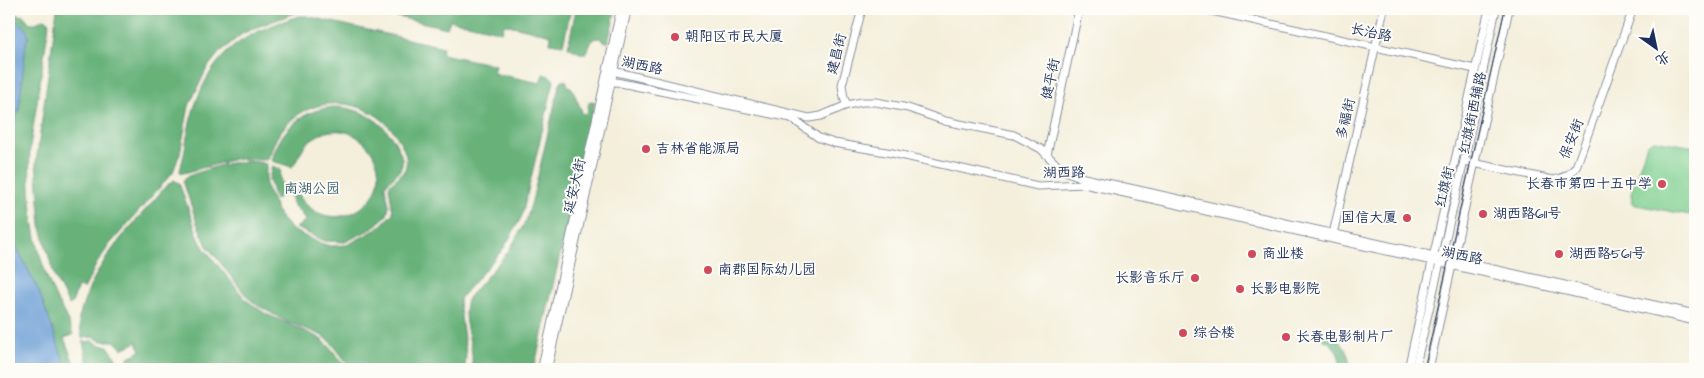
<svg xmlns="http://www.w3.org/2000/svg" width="1704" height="378" viewBox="0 0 1704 378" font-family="'Architects Daughter','LXGW WenKai TC',sans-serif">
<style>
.green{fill:#80d090;stroke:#4e8077}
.forest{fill:#68b27a;stroke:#42706c}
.water{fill:#699dd5;stroke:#42669a}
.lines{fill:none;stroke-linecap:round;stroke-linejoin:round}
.secondary-casing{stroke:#888f9c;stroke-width:9}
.primary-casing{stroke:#888f9c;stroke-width:10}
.secondary{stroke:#fff;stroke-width:7}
.primary{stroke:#fff;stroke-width:8}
.tram{stroke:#1b2f5e;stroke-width:1}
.poi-dot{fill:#d1495b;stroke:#fdfcf7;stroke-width:2}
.labels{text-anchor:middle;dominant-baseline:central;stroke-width:4;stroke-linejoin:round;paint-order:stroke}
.street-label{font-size:14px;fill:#1b2f5e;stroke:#fdfcf7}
.poi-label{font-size:14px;fill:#1b2f5e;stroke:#fdfcf7;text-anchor:start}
.park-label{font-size:14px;fill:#395f6d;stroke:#fdfcf7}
</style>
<rect width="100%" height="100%" fill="#fdfcf7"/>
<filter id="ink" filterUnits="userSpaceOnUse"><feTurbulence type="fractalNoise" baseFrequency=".02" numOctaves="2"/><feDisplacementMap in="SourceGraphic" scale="10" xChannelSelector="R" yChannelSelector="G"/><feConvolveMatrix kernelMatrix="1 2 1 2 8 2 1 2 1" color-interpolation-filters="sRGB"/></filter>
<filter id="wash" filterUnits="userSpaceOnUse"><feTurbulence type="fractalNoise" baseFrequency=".0096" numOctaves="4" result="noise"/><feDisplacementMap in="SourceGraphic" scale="20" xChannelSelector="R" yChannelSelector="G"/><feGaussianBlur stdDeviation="1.12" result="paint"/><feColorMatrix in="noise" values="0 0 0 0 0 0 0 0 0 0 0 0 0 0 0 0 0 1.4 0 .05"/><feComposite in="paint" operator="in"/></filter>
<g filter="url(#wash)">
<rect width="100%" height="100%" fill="#f4efdb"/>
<!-- green -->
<path class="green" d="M1654,140l41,7v69l-59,-11 -4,-2 -1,-10 16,-49z"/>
<!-- forest -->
<g class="forest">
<path d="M57,9h249l-49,18 -15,7 -23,19 -12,15 -18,38 -9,47 -7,19 -63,72 -13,19 -13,26 -6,-2 -6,16 -3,2 -14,-27 -10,-35 -4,-16 -5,-64z"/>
<path d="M362,9h209l-8,36 -13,-2 1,-8 -47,-11 -2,8 -52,-12 -3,8z"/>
<path d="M576,9h40l-8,34 -9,-5 -6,1 -7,14h-6l-12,-6z"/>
<path d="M9,13l15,3 6,7h6l7,-4 5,1 1,4 -19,124c-2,46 3,99 22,141 7,16 16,29 21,46l-9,3 12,31h-9l-28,-77 -22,-44 -8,-23v-89l10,-27 7,-67 3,-6 -15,-16 -5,-1z"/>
<path d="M299,16h7l137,31 -1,7 53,11 -2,8 47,10 3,-9c5,2 9,2 11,7l-32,135 -18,32 -43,49 -2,5 7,51 -1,16h-113l-22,-28 -11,-7 -32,-12 -30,-17 -10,-8 -40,-51 -10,-23 -14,-42 3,-4c25,-9 54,-21 80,-13v22l14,31 12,13 25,12 13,4 17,-1 30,-16 16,-16 -4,-27c5,-7 15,-11 17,-20 2,-9 -3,-19 -7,-26 -17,-31 -56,-45 -90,-31 -15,6 -28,19 -35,34 -3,6 -3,13 -8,17l-31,-1 -51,14 -4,-1c1,-8 4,-15 5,-23 6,-42 21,-88 61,-111 16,-10 35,-16 53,-22z"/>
<path d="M562,80l5,1v4l5,3 11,26 4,-1 2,-11 3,-1 3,1 -61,267h-63c6,-23 -13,-49 -3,-71l40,-46 18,-31 6,-20 27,-115z"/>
<path d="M333,107c27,0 52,14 64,39 3,5 6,12 5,19 -2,9 -12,13 -17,21l4,19 -2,10 -16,14 -26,13 -21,-1 -28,-13 10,-8 -15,-18 2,-2 -6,-9 -12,9 -6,-21 3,-13 9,3 -1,9 2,7c4,1 12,3 15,5 2,2 3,7 5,10 7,8 16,14 26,16 11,2 23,-1 33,-8 45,-32 -4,-101 -49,-69 -12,8 -12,19 -20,28l-20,-6c7,-31 30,-51 61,-54z"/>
<path d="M174,180l5,3 20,56 5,9 42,52 20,14 52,23 11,9 19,23h-212l-9,-11 14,-7 -4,-9 -15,7 -8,-8h-14l-6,-4 -12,1 -3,-17v-3c13,-48 36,-74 68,-110 9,-9 16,-21 27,-28z"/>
<path d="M1312,329c23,3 38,17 38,40h-10c1,-17 -8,-29 -25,-32z"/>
<path d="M93,341l6,4 9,1 15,23h-34l-6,-27z"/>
</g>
<!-- water -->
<g class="water">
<path d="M9,19c13,3 23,10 17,24l-7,66 -10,27z"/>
<path d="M9,225l8,23 22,44 28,77h-58z"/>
</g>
</g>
<g filter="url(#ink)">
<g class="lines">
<defs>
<g id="secondary">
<path d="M1203,9l272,60"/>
<path d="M847,105l-3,-7 -2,-13 20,-76"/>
<path d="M1047,155l32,-146"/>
<path d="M1464,161l89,19c11,-2 16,-5 23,-13l57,-158"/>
<path d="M1333,234l51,-225"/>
<path d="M1695,314l-615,-137 -19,-8 -20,-20 -27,-14 -69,-14 -37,-13 -32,-6h-14l-15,3 -26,11 -12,2 -196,-47 -6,3 4,7 180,37 28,20 15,5 58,10 146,33 46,-2 465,103 146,34"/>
<path d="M1408,369l81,-360"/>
<path d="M1415,369l49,-208 32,-152"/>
<path d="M1429,369l80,-360"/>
</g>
<g id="primary">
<path d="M542,369l79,-360"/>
<path d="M547,369l80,-360"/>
</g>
</defs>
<!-- secondary casing -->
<use href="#secondary" class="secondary-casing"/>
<!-- primary casing -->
<use href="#primary" class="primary-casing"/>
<!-- secondary -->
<use href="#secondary" class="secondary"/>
<!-- primary -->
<use href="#primary" class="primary"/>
<!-- tram -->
<path class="tram" d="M1424,369l81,-360"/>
</g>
</g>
<!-- markers -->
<g class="poi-dot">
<circle cx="675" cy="37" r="5"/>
<circle cx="646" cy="149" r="5"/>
<circle cx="1662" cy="184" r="5"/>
<circle cx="1483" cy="214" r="5"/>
<circle cx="1407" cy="218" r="5"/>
<circle cx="1252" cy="254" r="5"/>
<circle cx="1559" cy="254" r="5"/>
<circle cx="708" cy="270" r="5"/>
<circle cx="1195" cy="278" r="5"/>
<circle cx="1240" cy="289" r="5"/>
<circle cx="1183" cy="333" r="5"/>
<circle cx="1286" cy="337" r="5"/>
</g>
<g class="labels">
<!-- street labels -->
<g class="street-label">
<text transform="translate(1371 33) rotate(12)">长治路</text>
<text transform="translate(837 54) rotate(-76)">建昌街</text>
<text transform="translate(642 66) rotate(12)">湖西路</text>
<text transform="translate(1051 79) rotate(-78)">健平街</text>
<text transform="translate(1473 113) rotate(-78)">红旗街西辅路</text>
<text transform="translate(1346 119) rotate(-77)">多福街</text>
<text transform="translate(1572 139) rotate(-68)">保安街</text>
<text transform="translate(1064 173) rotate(-1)">湖西路</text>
<text transform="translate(575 186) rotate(-77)">延安大街</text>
<text transform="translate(1445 187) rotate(-77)">红旗街</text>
<text transform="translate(1462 256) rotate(12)">湖西路</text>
</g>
<!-- poi labels -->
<g class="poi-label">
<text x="685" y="37">朝阳区市民大厦</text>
<text x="656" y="149">吉林省能源局</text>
<text x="1652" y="184" text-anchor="end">长春市第四十五中学</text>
<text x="1493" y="214">湖西路611号</text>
<text x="1397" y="218" text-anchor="end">国信大厦</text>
<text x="1262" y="254">商业楼</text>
<text x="1569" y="254">湖西路561号</text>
<text x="718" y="270">南郡国际幼儿园</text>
<text x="1185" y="278" text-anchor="end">长影音乐厅</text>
<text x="1250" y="289">长影电影院</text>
<text x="1193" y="333">综合楼</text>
<text x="1296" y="337">长春电影制片厂</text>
</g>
<!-- park labels -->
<g class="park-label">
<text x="312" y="189">南湖公园</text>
</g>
</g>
<!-- margin -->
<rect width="1704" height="378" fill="none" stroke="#fdfcf7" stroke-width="30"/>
<!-- north arrow -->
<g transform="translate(1656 48) rotate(147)" stroke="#fdfcf7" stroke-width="4" paint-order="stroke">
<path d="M0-4L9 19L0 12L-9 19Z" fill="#1b2f5e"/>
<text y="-8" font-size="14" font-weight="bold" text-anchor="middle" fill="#1b2f5e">北</text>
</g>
</svg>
